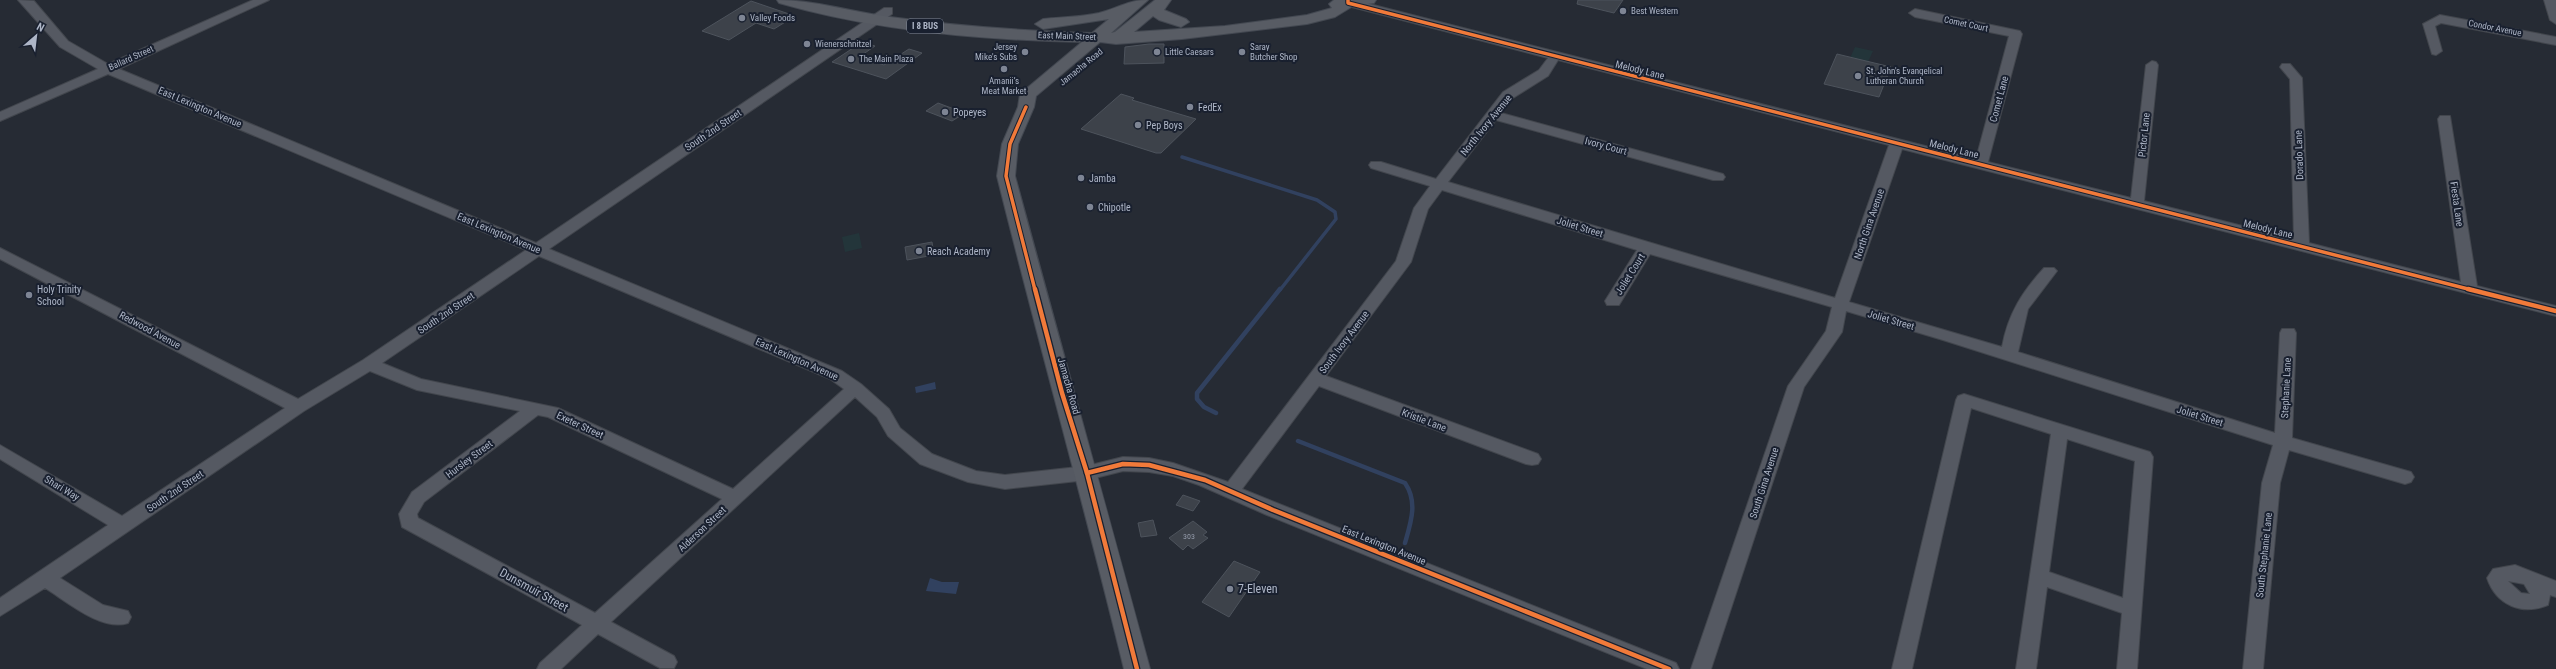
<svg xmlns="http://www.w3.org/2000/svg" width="2556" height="669" viewBox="0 0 2556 669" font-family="'Roboto Condensed',sans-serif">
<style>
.green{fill:#23353a}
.water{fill:#31415f}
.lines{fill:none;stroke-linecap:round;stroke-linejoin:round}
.stream-far1{stroke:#31415f;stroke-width:3.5}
.stream{stroke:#31415f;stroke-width:4.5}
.building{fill:#3d424a;stroke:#4d535c}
.minor-casing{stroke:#42464d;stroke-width:2}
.major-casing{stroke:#434851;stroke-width:2}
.minor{fill:#555962;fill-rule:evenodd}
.major{fill:#585c64;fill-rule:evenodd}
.cycleway-far1-casing{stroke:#19202f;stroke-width:5.5}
.cycleway-casing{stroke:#19202f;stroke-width:7}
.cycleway-far1{stroke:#f17a3a;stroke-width:3.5}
.cycleway{stroke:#f17a3a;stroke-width:4.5}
.poi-dot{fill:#7e8594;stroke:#19202f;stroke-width:1.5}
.labels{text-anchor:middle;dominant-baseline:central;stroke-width:4;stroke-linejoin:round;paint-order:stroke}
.number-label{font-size:8px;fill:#9299a8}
.far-poi-label{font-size:9px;fill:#aeb6c7;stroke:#19202f;text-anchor:start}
.far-street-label{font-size:9px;fill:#aeb6c7;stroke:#19202f}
.shield{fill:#19202f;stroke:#818999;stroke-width:1}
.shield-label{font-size:9px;font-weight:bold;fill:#aeb6c7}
.street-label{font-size:10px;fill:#aeb6c7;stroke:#19202f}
.poi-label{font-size:10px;fill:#aeb6c7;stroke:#19202f;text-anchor:start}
.near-poi-label{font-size:12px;fill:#aeb6c7;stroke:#19202f;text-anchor:start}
.near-street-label{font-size:12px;fill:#aeb6c7;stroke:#19202f}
</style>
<rect width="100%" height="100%" fill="#262b34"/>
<!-- green -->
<g class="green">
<path d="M1855,47l18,4 -5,11 -18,-4z"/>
<path d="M859,233l3,15 -17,4 -3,-15z"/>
</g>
<!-- water -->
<g class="water">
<path d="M935,382l1,7 -20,4 -1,-6z"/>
<path d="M930,578l12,4h17l-3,12 -30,-3z"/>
</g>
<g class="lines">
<!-- stream-far1 -->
<path class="stream-far1" d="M1182,157l135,43 18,12 1,7 -56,71"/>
<!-- stream -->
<g class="stream">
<path d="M1216,413l-12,-6 -7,-8v-6l83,-104"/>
<path d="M1298,441l107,42c13,19 6,39 0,60"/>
</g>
</g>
<!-- building -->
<g class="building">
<path d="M1578,0h45l-9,13 -37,-9z"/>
<path d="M751,1l44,15 -21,13 -18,-6 -27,17 -27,-9z"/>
<path d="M862,42l13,4 -16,11 25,8 25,-16 13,4 -36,26 -54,-17z"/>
<path d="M1149,44h15v19l-40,1 1,-17z"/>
<path d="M1837,54l54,13 -12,30 -55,-13z"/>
<path d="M1121,94l13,4 -2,2 64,19 -35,34h-5l-75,-24z"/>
<path d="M938,103l8,3 19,7 -13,8 -26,-10z"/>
<path d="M932,242l2,13 -27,5 -2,-13z"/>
<path d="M1183,495l17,6 -7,10 -17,-6z"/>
<path d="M1153,520l4,15 -16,2 -3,-14z"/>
<path d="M1193,521l14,11 -4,3 5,3 -15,11 -5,-4 -5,5 -14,-12z"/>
<path d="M1234,561l26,11 -31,45 -27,-15z"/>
</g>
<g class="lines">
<defs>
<g id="minor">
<path d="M18,0l16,1 34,40 40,23 145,-64h16l-150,69 417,174 348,-235h8v6l-343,235 293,122 19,13 28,25 11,19 32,26 44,17 29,4 82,-9 36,-9 26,1 24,5 55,19 168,-221 18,-53 16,-22 -59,-18 -2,-3 2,-3h10l55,17 67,-87 36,-22 9,-12 -204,-53 -2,-5h12l622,159 33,-123 -94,-19 -6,-4 6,-4 105,22 2,3 -34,128 143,36 15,-133 6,-4 4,1 2,3 -14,136 150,38 -4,-160 -10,-12 2,-3h8l12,14 7,165 152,39 -23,-163 2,-3h10l27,170 79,20v10l-654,-167 -53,153 153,45c6,-33 20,-55 42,-79h10l3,3 -29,38 -10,43 257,81 5,-100 2,-4h12l2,4 -4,105 119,34 3,5 -3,5 -6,2 -116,-34 -9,33 -17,186h-20l19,-186 11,-38 -330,-105 -97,-29 -4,21 -38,55 -93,282h-20l97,-283 38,-55 6,-24 -182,-53 -31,51h-12l-2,-4 32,-51 -195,-60 -14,19 -17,53 -85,114 212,78 3,5 -3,5 -6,1 -6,-1 -207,-78 -77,103 434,174 3,6h-32l-380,-154 -68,-30 -26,-9 -24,-4 -26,-1 -36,9 -82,9 -37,-7 -48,-18 -32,-28 -11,-19 -22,-20 -244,225 63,34 3,6 -3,6h-14l-62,-34 -37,35h-24l3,-6 42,-38 -180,-98 -3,-13 13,-22 108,-81 -103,-21 -47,-19 -66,40 -244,167 43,27 25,6 3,6 -3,6c-26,9 -62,-22 -83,-35l-45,28v-18l108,-73 -108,-66v-14l122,71 163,-108 -285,-149v-11l298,151 65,-39 163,-110 -418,-176 -108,47v-9l98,-43 -38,-22zM1558,60l331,85 -54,153 -387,-116 48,-62 217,60h10l2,-3 -2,-3 -222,-61 12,-15 35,-22zM539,256l291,123 14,10 -111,100 -175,-81 -137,-29 -39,-16zM538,415l10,2 174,82 -127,114 -177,-95 -1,-4 7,-12z"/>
<path d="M2544,0h12v24l-6,-4z"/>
<path d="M2440,15l116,22v8l-115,-22 -6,3 7,25 -6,4 -4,-1 -9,-30z"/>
<path d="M1964,394l186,58 3,5 -16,212h-20l5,-56 -75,-26 -11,82h-20l35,-235 -80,-26 -59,261h-20l64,-269 2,-4zM2067,439l68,22 -12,137 -74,-26z"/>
<path d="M2515,565l41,16v16l-6,-2 -2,10c-26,11 -52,0 -61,-27l6,-9zM2508,581l16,3 6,10 -9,-1z"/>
</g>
<path id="major" d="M777,0c38,0 75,12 113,17 67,9 135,14 202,16l17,-14 -66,10 -8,-5 8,-5c18,-2 38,-2 56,-6 19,-5 29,-13 49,-13l-37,33 4,-1 40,-32h16l-7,10 22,9 3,3 -8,5 -22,-7 -6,-4 -19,16 91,-6 82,-11 25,-7 -3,-4 5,-4h42l-2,3 -21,3 -18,11 -28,7 -125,15 -66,5 -16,-2 -64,54 -2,11 -16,37 -3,32c44,165 91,328 135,493h-26c-40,-165 -86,-328 -127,-493l5,-32 16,-37 2,-13 62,-52c-101,-2 -206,-11 -303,-39z"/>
</defs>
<!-- minor casing -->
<use href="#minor" class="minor-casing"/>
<!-- major casing -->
<use href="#major" class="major-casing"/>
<!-- minor -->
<use href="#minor" class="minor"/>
<!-- major -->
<use href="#major" class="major"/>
<defs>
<g id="cycleway-far1">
<path d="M1348,0v3l1124,287"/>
<path d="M1026,107l-16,37 -4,32 29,114"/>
</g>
<g id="cycleway">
<path d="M1035,289l27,104 25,80 50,196"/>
<path d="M2468,289l88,22"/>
<path d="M1087,473l36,-9 26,1 56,15 68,30 396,159"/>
</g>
</defs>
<!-- cycleway-far1 casing -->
<use href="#cycleway-far1" class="cycleway-far1-casing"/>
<!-- cycleway casing -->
<use href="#cycleway" class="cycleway-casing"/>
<!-- cycleway-far1 -->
<use href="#cycleway-far1" class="cycleway-far1"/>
<!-- cycleway -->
<use href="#cycleway" class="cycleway"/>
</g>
<!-- markers -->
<g class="poi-dot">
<circle cx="1623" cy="11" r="4"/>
<circle cx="742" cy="18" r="4"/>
<circle cx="807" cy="44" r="4"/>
<circle cx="1025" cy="52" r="4"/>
<circle cx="1157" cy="52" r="4"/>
<circle cx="1242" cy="52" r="4"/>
<circle cx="851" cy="59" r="4"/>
<circle cx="1004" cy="69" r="4"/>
<circle cx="1858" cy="76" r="4"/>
<circle cx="1190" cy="107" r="4"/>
<circle cx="945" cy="112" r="4"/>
<circle cx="1138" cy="125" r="4"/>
<circle cx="1081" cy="178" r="4"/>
<circle cx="1090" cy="207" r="4"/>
<circle cx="919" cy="251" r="4"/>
<circle cx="29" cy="295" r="4"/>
<circle cx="1230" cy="589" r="4"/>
</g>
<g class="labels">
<!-- number labels -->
<g class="number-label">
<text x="1189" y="536">303</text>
</g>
<!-- far-poi labels -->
<g class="far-poi-label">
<text x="1631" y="11">Best Western</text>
<text x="750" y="18">Valley Foods</text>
<text x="815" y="44">Wienerschnitzel</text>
<text x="1017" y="47" text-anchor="end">Jersey<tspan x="1017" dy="10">Mike's Subs</tspan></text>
<text x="1250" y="47">Saray<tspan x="1250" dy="10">Butcher Shop</tspan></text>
<text x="1165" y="52">Little Caesars</text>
<text x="859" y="59">The Main Plaza</text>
<text x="1866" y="71">St. John's Evangelical<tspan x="1866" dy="10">Lutheran Church</tspan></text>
<text x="1004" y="81" text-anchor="middle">Amanii’s<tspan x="1004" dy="10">Meat Market</tspan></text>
</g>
<!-- far-street labels -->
<g class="far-street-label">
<text transform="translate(1966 24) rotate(12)">Comet Court</text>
<text transform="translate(2495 28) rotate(11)">Condor Avenue</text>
<text transform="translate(1067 36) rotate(2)">East Main Street</text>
<text transform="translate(131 58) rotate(-24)">Ballard Street</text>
<text transform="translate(1081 67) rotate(-39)">Jamacha Road</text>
</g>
<!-- shield labels -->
<rect class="shield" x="907" y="19" width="36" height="14" rx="3"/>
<g class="shield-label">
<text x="925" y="26">I 8 BUS</text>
</g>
<!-- street labels -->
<g class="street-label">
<text transform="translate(1640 70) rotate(14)">Melody Lane</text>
<text transform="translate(1999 99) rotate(-75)">Comet Lane</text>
<text transform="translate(200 107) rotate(23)">East Lexington Avenue</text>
<text transform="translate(1486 125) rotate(-51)">North Ivory Avenue</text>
<text transform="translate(713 130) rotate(-34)">South 2nd Street</text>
<text transform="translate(2144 135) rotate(-84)">Pictor Lane</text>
<text transform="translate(1606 146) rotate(15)">Ivory Court</text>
<text transform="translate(1954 149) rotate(14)">Melody Lane</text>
<text transform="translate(2299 155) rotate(-92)">Dorado Lane</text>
<text transform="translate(2457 204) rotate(82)">Fiesta Lane</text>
<text transform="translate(1869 224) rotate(-71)">North Gina Avenue</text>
<text transform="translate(1580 227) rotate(17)">Joliet Street</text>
<text transform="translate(2268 229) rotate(14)">Melody Lane</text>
<text transform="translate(499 233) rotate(23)">East Lexington Avenue</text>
<text transform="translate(1630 274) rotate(-58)">Joliet Court</text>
<text transform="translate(446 313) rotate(-34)">South 2nd Street</text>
<text transform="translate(1891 320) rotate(16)">Joliet Street</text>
<text transform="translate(150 330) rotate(28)">Redwood Avenue</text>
<text transform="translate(1344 342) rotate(-53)">South Ivory Avenue</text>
<text transform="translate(797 359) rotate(24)">East Lexington Avenue</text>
<text transform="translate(1069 386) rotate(74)">Jamacha Road</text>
<text transform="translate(2286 388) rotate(-87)">Stephanie Lane</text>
<text transform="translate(2200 416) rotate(17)">Joliet Street</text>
<text transform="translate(1424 420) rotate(21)">Kristie Lane</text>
<text transform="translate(580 425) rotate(25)">Exeter Street</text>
<text transform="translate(469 459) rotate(-37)">Hursley Street</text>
<text transform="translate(1764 483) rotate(-72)">South Gina Avenue</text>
<text transform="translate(62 488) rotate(31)">Shari Way</text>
<text transform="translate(175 491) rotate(-34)">South 2nd Street</text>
<text transform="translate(702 529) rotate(-43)">Alderson Street</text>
<text transform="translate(1384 545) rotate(22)">East Lexington Avenue</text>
<text transform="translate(2264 555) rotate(-84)">South Stephanie Lane</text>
</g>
<!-- poi labels -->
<g class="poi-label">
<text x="1198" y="107">FedEx</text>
<text x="953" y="112">Popeyes</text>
<text x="1146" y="125">Pep Boys</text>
<text x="1089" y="178">Jamba</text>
<text x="1098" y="207">Chipotle</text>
<text x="927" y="251">Reach Academy</text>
<text x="37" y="289">Holy Trinity<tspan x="37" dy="12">School</tspan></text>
</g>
<!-- near-poi labels -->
<g class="near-poi-label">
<text x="1238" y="589">7-Eleven</text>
</g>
<!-- near-street labels -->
<g class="near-street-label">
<text transform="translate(534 590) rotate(29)">Dunsmuir Street</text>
</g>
</g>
<!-- north arrow -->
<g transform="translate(36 36) rotate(28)" stroke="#19202f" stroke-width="3" paint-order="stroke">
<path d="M0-3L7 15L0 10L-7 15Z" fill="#aeb6c7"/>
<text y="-6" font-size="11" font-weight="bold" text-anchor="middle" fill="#aeb6c7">N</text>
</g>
</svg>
